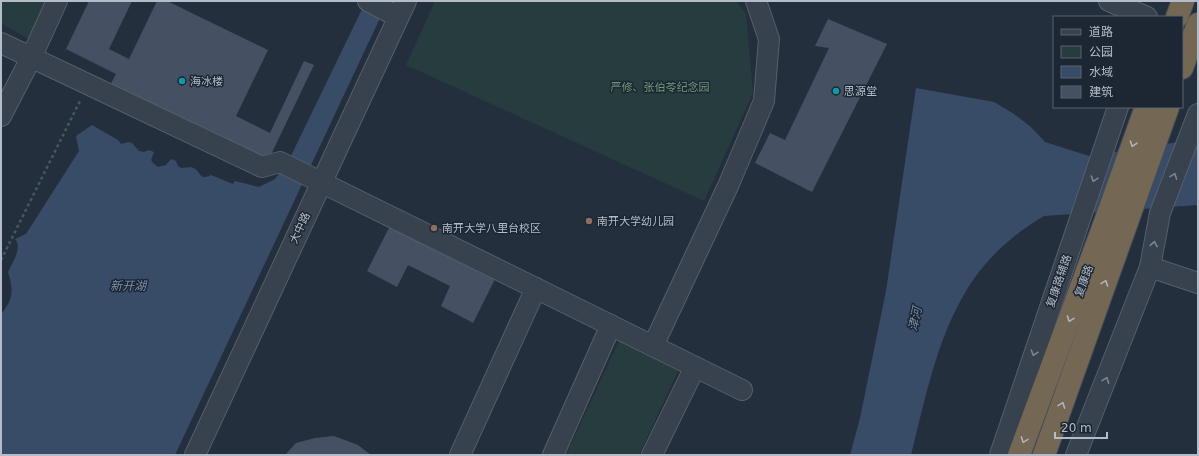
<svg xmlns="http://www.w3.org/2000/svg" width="1199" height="456" viewBox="0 0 1199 456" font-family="'DejaVu Sans','Noto Sans SC',sans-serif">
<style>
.green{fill:#263c3f}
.water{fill:#394c67}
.building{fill:#455162}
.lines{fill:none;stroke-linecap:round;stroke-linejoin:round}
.minor-casing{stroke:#565f6c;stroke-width:22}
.highway-casing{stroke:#434c59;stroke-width:24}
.path{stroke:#44595c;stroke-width:2.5;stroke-dasharray:3 3;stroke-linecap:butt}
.minor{stroke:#38414e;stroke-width:20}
.highway{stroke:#746855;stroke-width:22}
.oneway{stroke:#aeb4bd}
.oneway2{stroke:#7c8592}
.culture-dot{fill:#0f9aa8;stroke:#1d2633;stroke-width:1.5}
.education-dot{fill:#8d6e63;stroke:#1d2633;stroke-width:1.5}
.labels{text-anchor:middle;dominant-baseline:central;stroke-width:3;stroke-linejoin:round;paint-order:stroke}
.poi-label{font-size:11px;fill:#b4bcc9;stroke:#1d2633;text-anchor:start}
.park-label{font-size:11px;fill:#6b9a76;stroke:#1d2633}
.street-label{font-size:11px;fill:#b4bcc9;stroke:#1d2633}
.water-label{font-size:12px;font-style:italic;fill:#7c92b1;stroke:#1d2633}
</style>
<rect width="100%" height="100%" fill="#242f3e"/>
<!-- green -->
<g class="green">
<path d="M1,1h46l-18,38 -28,-16z"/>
<path d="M435,1h301l10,13 7,79 -49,108 -298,-136z"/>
<path d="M619,341l60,28 -40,86h-73z"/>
</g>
<!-- water -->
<g class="water">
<path d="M366,1h22l-213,454h-174v-141c12,-14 13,-24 7,-42 4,-9 15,-24 7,-33l11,-5 53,-83 -3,-15 16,-11 26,15 3,4 7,-2 4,1 7,8 5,1 5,-2 5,2 -3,8 3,4 4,3 8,-2 5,-6 5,2 2,5 3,2c4,0 7,-1 10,-1 10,2 7,15 20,8l22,9 2,-3 24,6 16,-8 13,-17z"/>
<path d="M916,88l78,14 20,12 17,13 14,15 44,14 109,-17v66l-154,11c-31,18 -60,44 -78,75 -30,50 -41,109 -55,164h-61l10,-37 26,-127z"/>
</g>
<!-- building -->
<g class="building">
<path d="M89,1h43l-23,48 20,10 28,-58h10l101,49 -32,66 34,17 34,-72 10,4 -48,100 -158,-76 8,-15 -50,-25z"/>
<path d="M828,19l59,25 -75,148 -57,-29 15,-30 15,7 44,-92 -14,-2z"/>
<path d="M391,224l105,53 -23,46 -32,-17 9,-20 -42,-21 -11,22 -30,-16z"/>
<path d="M334,436l24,9 13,10h-86l11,-12 19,-5z"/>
</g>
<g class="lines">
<defs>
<g id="minor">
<path d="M368,1l30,16"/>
<path d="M1109,1l38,16"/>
<path d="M1,43l261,124 18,-5 462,228"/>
<path d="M1,116l30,-58 26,-57"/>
<path d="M1150,267l48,16"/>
<path d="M653,346l75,-160 36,-85 5,-62 -13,-38"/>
<path d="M195,455l211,-454"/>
<path d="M460,455l76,-167"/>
<path d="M553,455l58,-130"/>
<path d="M652,455l43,-88"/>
<path d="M1000,455l118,-348"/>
<path d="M1076,455l74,-188 10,-54 38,-99"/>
</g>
<g id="highway">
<path d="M1177,17l6,-16"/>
<path d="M1182,68l16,-44"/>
<path d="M1019,455l85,-230 42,-118"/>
<path d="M1044,455l124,-348"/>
</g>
</defs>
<!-- minor casing -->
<use href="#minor" class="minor-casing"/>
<!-- highway casing -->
<use href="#highway" class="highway-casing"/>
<!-- path -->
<path class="path" d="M1,260l79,-159"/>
<!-- minor -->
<use href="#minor" class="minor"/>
<!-- highway -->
<use href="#highway" class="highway"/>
</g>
<!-- one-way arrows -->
<defs><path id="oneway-chevron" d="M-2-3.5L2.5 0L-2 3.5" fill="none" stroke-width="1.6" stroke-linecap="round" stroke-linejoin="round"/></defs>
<g class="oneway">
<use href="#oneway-chevron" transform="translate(1133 144) rotate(109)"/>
<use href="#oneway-chevron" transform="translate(1105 283) rotate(-70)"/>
<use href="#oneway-chevron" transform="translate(1070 319) rotate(110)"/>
<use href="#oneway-chevron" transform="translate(1062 405) rotate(-70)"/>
<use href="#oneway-chevron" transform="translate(1024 440) rotate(110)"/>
</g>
<g class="oneway2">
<use href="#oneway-chevron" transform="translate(1174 176) rotate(-69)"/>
<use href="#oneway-chevron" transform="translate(1094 179) rotate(108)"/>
<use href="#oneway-chevron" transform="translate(1154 244) rotate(-80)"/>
<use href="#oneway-chevron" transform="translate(1034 353) rotate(109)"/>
<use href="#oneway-chevron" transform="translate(1106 380) rotate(-69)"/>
</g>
<!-- markers -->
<g class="culture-dot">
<circle cx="182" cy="81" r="4"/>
<circle cx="836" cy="91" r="4"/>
</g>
<g class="education-dot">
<circle cx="589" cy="221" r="4"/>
<circle cx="434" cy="228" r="4"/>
</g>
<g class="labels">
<!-- poi labels -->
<g class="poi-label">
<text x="190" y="81">海冰楼</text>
<text x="844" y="91">思源堂</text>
<text x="597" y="221">南开大学幼儿园</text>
<text x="442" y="228">南开大学八里台校区</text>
</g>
<!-- park labels -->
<g class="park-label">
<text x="660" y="87">严修、张伯苓纪念园</text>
</g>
<!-- street labels -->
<g class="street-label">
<text transform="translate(300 228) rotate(-65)">大中路</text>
<text transform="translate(1059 281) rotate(-71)">复康路辅路</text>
<text transform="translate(1084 281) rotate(-70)">复康路</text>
</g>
<!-- water labels -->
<g class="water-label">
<text x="128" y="286">新开湖</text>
<text transform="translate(915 319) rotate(-78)">津河</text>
</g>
</g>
<!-- border -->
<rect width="1199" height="456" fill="none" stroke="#b4bcc9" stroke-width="4"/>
<!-- legend -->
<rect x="1053" y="16" width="130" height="92" fill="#1d2633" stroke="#59626f"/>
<rect x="1061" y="29" width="20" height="6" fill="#38414e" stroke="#59626f"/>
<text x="1089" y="36" font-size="12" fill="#b4bcc9">道路</text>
<rect x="1061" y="46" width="20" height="12" fill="#263c3f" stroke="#59626f"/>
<text x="1089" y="56" font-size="12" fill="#b4bcc9">公园</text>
<rect x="1061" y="66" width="20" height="12" fill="#394c67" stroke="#59626f"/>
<text x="1089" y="76" font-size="12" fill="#b4bcc9">水域</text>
<rect x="1061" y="86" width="20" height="12" fill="#455162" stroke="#59626f"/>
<text x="1089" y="96" font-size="12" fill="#b4bcc9">建筑</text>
<!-- scale -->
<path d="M1055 432v6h52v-6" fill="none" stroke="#b4bcc9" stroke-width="2"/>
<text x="1061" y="432" font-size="12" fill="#b4bcc9" stroke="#1d2633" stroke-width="3" paint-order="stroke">20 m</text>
</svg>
